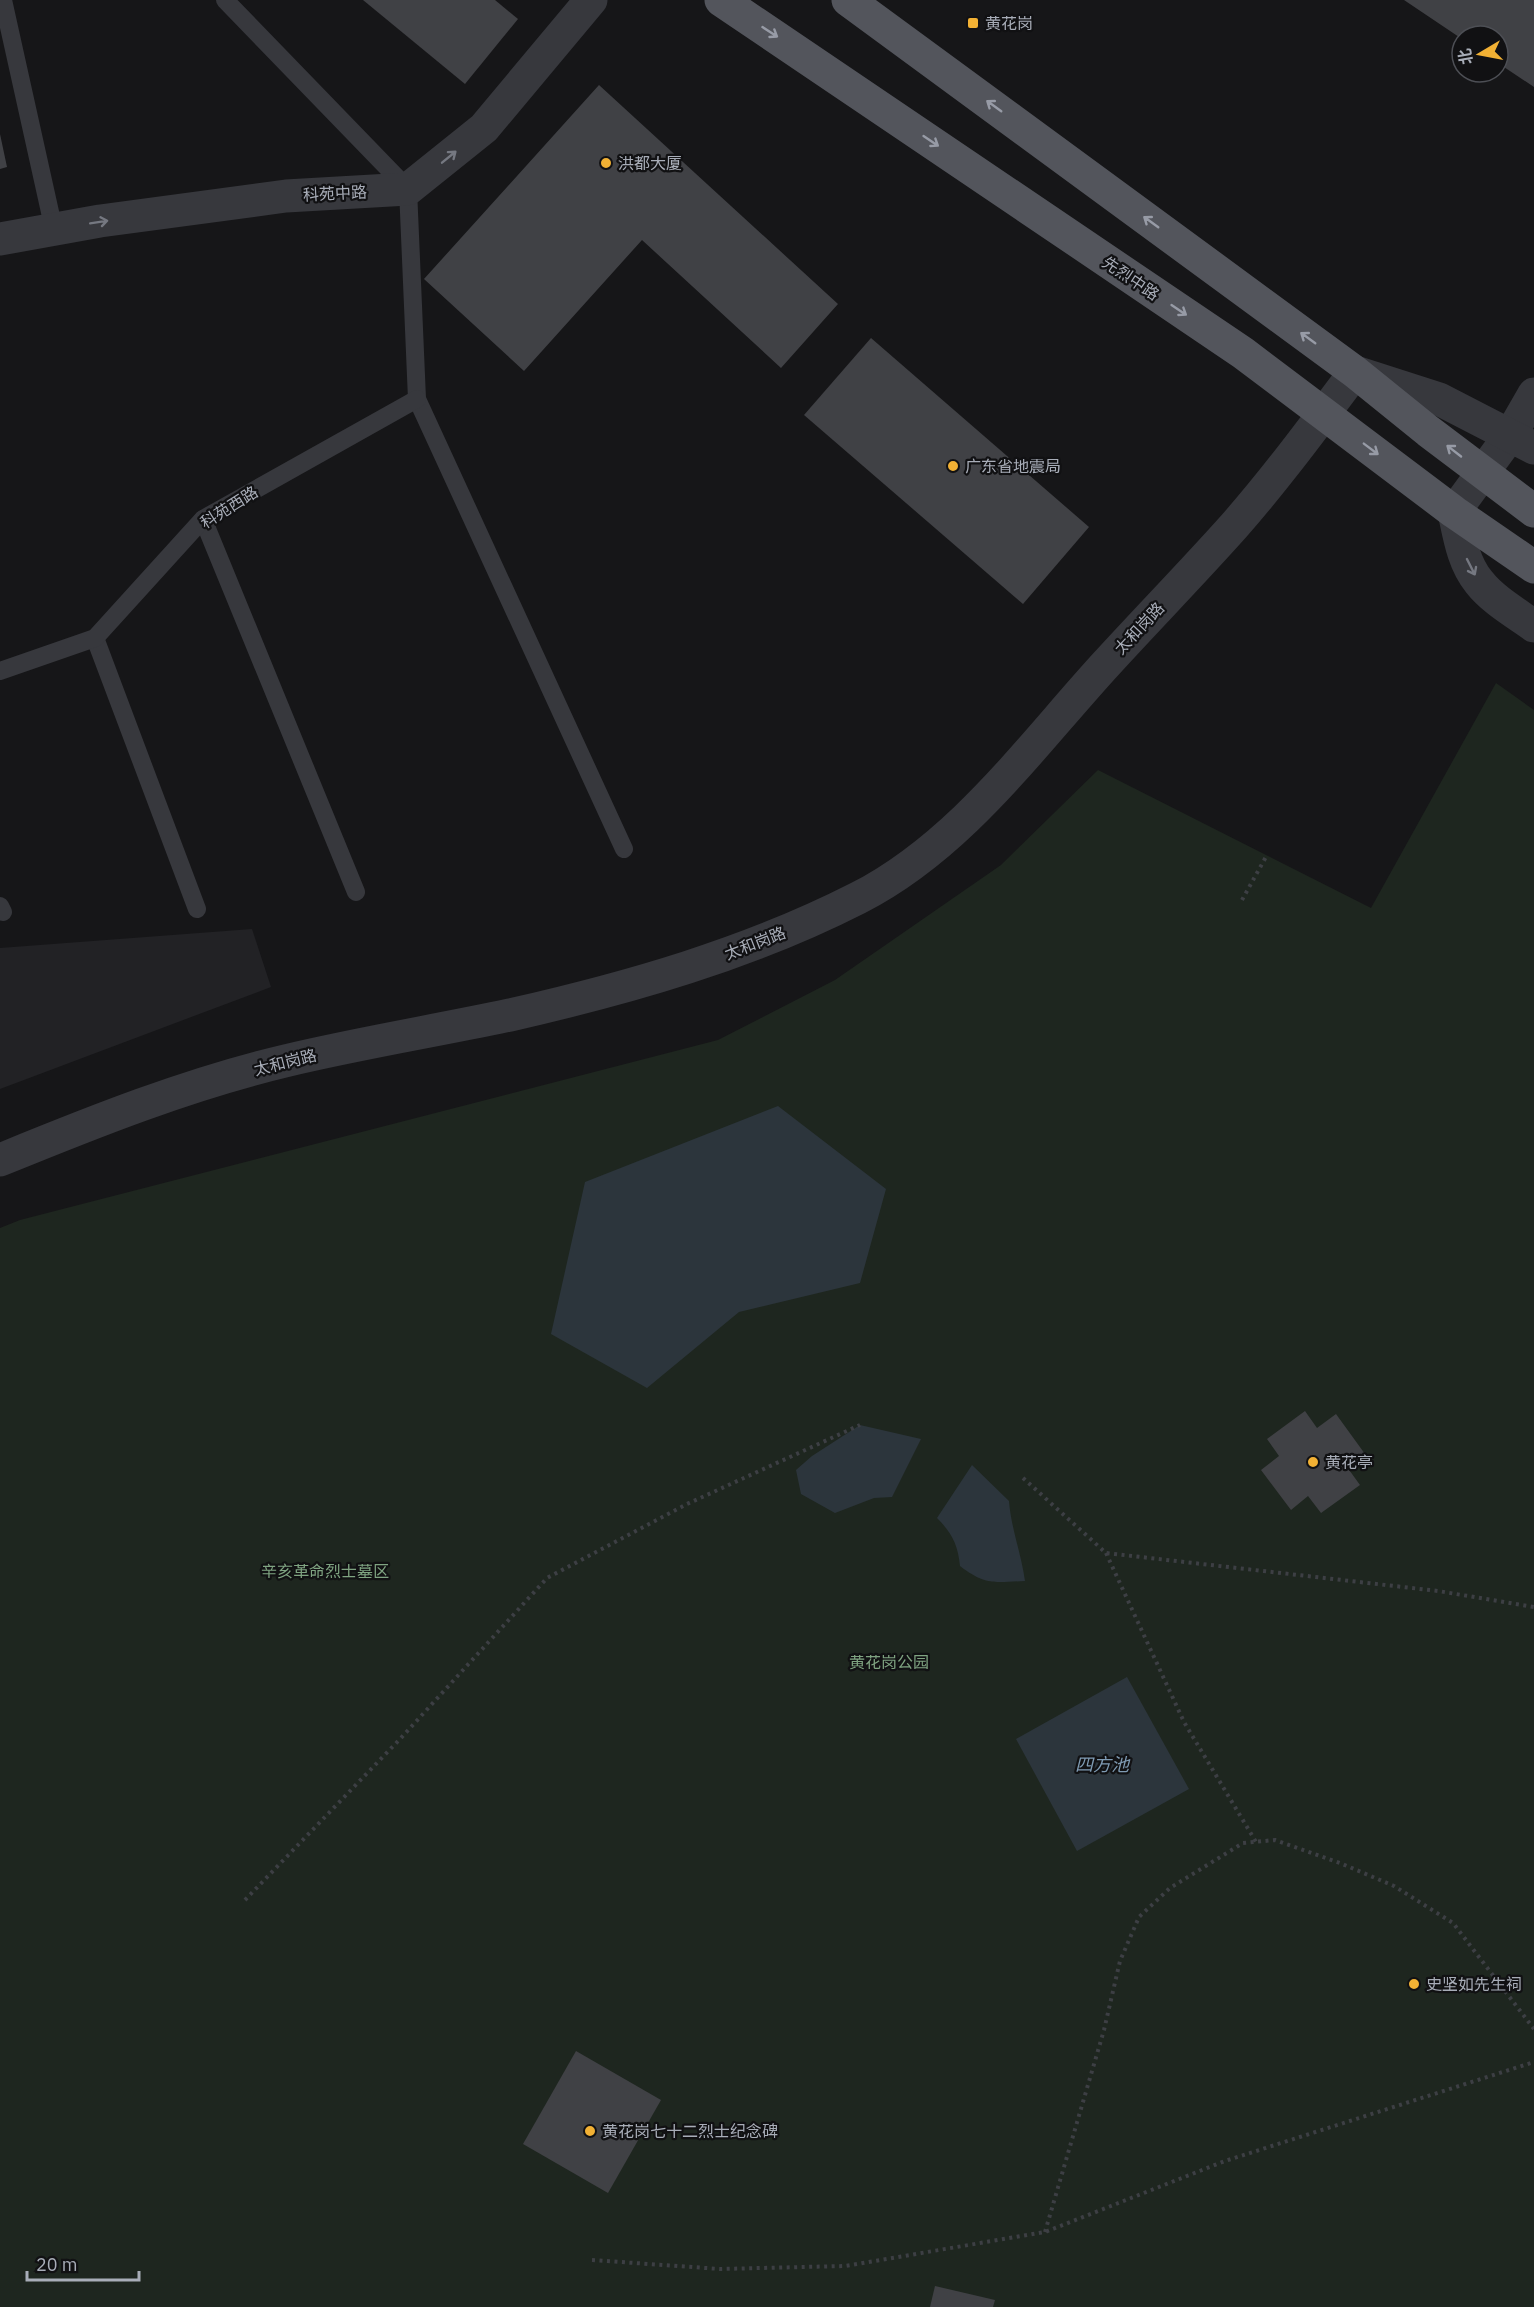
<svg xmlns="http://www.w3.org/2000/svg" width="1534" height="2307" viewBox="0 0 1534 2307" font-family="'IBM Plex Sans','Noto Sans SC',sans-serif">
<style>
.built{fill:#222225}
.green{fill:#1e261f}
.water{fill:#2c353c}
.building{fill:#404145}
.lines{fill:none;stroke-linecap:round;stroke-linejoin:round}
.path{stroke:#3d3f44;stroke-width:4;stroke-dasharray:3 4.5;stroke-linecap:butt}
.lane{stroke:#37383d;stroke-width:18}
.street{stroke:#37383d;stroke-width:33}
.primary{stroke:#53555c;stroke-width:33}
.oneway{stroke:#979ba6}
.oneway2{stroke:#757881}
.poi-dot{fill:#f2b134;stroke:#111113;stroke-width:2}
.labels{text-anchor:middle;dominant-baseline:central;stroke-width:4.5;stroke-linejoin:round;paint-order:stroke}
.poi-label{font-size:16px;fill:#a8adb8;stroke:#111113;text-anchor:start}
.street-label{font-size:16px;fill:#a8adb8;stroke:#111113}
.park-label{font-size:16px;fill:#7fa381;stroke:#111113}
.water-label{font-size:18px;font-style:italic;fill:#7f9bb3;stroke:#111113}
</style>
<rect width="100%" height="100%" fill="#161618"/>
<!-- built -->
<path class="built" d="M252,929l19,58 -271,102v-141z"/>
<!-- green -->
<path class="green" d="M1496,683l38,27v1597h-1534v-1079l20,-8 698,-180 117,-60 166,-115 97,-95 273,138z"/>
<!-- water -->
<g class="water">
<path d="M778,1106l108,83 -26,94 -121,29 -92,76 -96,-54 34,-152z"/>
<path d="M860,1425l61,14 -29,58 -18,1 -39,15 -34,-19 -5,-24 16,-14z"/>
<path d="M972,1465l37,36c2,27 12,52 16,80 -31,1 -39,5 -65,-15 -2,-21 -8,-33 -23,-48z"/>
<path d="M1127,1677l62,112 -112,62 -61,-112z"/>
</g>
<!-- building -->
<g class="building">
<path d="M363,0h132l23,19 -53,65z"/>
<path d="M1404,0h130v87l-36,-24v-27h-36v3z"/>
<path d="M599,85l239,219 -57,64 -139,-128 -118,131 -100,-92z"/>
<path d="M0,134l7,33 -7,2z"/>
<path d="M871,338l218,189 -66,77 -219,-189z"/>
<path d="M1305,1411l12,17 19,-14 29,40 -18,13 13,18 -39,28 -13,-17 -17,14 -30,-40 18,-14 -12,-17z"/>
<path d="M576,2051l85,49 -53,93 -85,-49z"/>
<path d="M935,2286l60,14 -2,7h-63z"/>
</g>
<g class="lines">
<!-- path -->
<g class="path">
<path d="M1242,900l25,-45"/>
<path d="M1023,1478l83,75 332,38 96,16"/>
<path d="M1106,1553l78,169 72,120"/>
<path d="M245,1900l156,-162 146,-160 140,-74 173,-79"/>
<path d="M1045,2232l59,-202 16,-69 19,-44 31,-29 73,-45 32,-3 65,23 54,23 59,37 81,106"/>
<path d="M592,2260l128,9 125,-3 200,-34 180,-71 309,-99"/>
</g>
<!-- lane -->
<g class="lane">
<path d="M3,0l51,230"/>
<path d="M225,0l183,189 9,210 207,450"/>
<path d="M203,519l153,373"/>
<path d="M95,638l102,271"/>
<path d="M0,671l95,-33 108,-119 214,-120"/>
<path d="M0,906l3,6"/>
</g>
<!-- street -->
<g class="street">
<path d="M0,239l100,-18 186,-25 122,-7 76,-61 107,-128"/>
<path d="M1534,394l-23,40 -57,78c5,23 9,51 25,70 14,18 37,31 55,44"/>
<path d="M0,1160c93,-38 188,-76 285,-99 75,-18 150,-30 225,-46 119,-27 238,-61 348,-117 102,-52 172,-151 248,-234 42,-46 86,-91 128,-138 43,-49 82,-102 121,-154l84,27 95,49"/>
</g>
<!-- primary -->
<g class="primary">
<path d="M721,0l522,353 211,159 80,55"/>
<path d="M848,0l507,372 73,59 106,80"/>
</g>
</g>
<!-- one-way arrows -->
<defs><path id="oneway-shaft" d="M-6 0H5M1.5-3L5.5 0L1.5 3" fill="none" stroke-width="1.6" stroke-linecap="round" stroke-linejoin="round" transform="scale(1.5)"/></defs>
<g class="oneway">
<use href="#oneway-shaft" transform="translate(770 32) rotate(33)"/>
<use href="#oneway-shaft" transform="translate(994 106) rotate(-144)"/>
<use href="#oneway-shaft" transform="translate(931 141) rotate(34)"/>
<use href="#oneway-shaft" transform="translate(1151 222) rotate(-144)"/>
<use href="#oneway-shaft" transform="translate(1179 310) rotate(34)"/>
<use href="#oneway-shaft" transform="translate(1308 338) rotate(-144)"/>
<use href="#oneway-shaft" transform="translate(1371 449) rotate(37)"/>
<use href="#oneway-shaft" transform="translate(1454 451) rotate(-142)"/>
</g>
<g class="oneway2">
<use href="#oneway-shaft" transform="translate(449 157) rotate(-39)"/>
<use href="#oneway-shaft" transform="translate(99 222) rotate(-9)"/>
<use href="#oneway-shaft" transform="translate(1471 567) rotate(63)"/>
</g>
<!-- markers -->
<g class="poi-dot">
<rect x="967" y="17" width="12" height="12" rx="3"/>
<circle cx="606" cy="163" r="6"/>
<circle cx="953" cy="466" r="6"/>
<circle cx="1313" cy="1462" r="6"/>
<circle cx="1414" cy="1984" r="6"/>
<circle cx="590" cy="2131" r="6"/>
</g>
<g class="labels">
<!-- poi labels -->
<g class="poi-label">
<text x="985" y="23">黄花岗</text>
<text x="618" y="163">洪都大厦</text>
<text x="965" y="466">广东省地震局</text>
<text x="1325" y="1462">黄花亭</text>
<text x="1426" y="1984">史坚如先生祠</text>
<text x="602" y="2131">黄花岗七十二烈士纪念碑</text>
</g>
<!-- street labels -->
<g class="street-label">
<text transform="translate(335 193) rotate(-3)">科苑中路</text>
<text transform="translate(1131 278) rotate(34)">先烈中路</text>
<text transform="translate(229 507) rotate(-32)">科苑西路</text>
<text transform="translate(1139 628) rotate(-47)">太和岗路</text>
<text transform="translate(755 943) rotate(-21)">太和岗路</text>
<text transform="translate(285 1062) rotate(-14)">太和岗路</text>
</g>
<!-- park labels -->
<g class="park-label">
<text x="325" y="1571">辛亥革命烈士墓区</text>
<text x="889" y="1662">黄花岗公园</text>
</g>
<!-- water labels -->
<g class="water-label">
<text x="1102" y="1764">四方池</text>
</g>
</g>
<!-- north arrow -->
<g transform="translate(1480 54) rotate(260)"><circle r="28" fill="#111113" stroke="#4d4f55" stroke-width="1.5"/>
<path d="M0-4.5L10 22L0 15L-10 22Z" fill="#f2b134"/>
<text y="-9" font-size="16" font-weight="bold" text-anchor="middle" fill="#a8adb8">北</text>
</g>
<!-- scale -->
<path d="M27 2271v9h112v-9" fill="none" stroke="#a8adb8" stroke-width="3"/>
<text x="36" y="2271" font-size="18" fill="#a8adb8" stroke="#111113" stroke-width="4.5" paint-order="stroke">20 m</text>
</svg>
